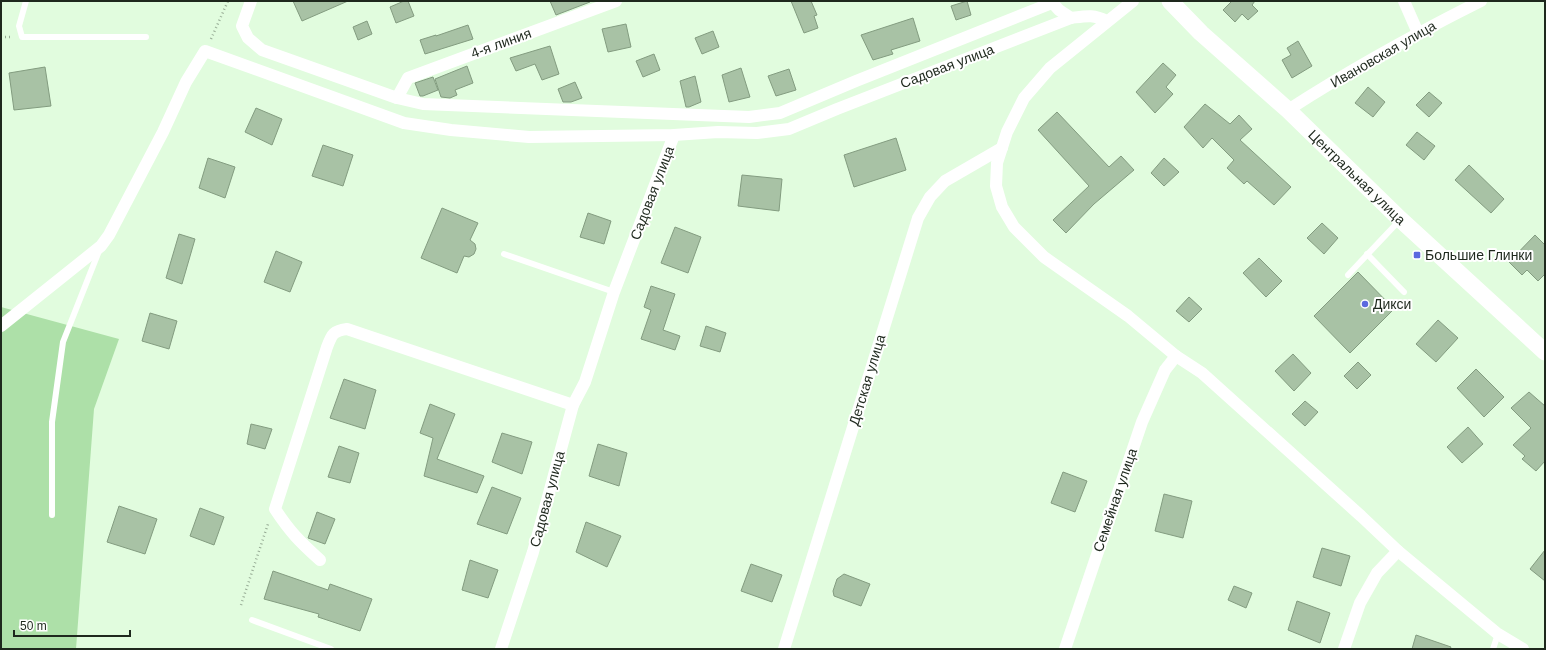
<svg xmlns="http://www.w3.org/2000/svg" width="1546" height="650" viewBox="0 0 1546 650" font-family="Helvetica,sans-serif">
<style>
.green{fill:#ade0a8}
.building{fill:#a8c2a5;stroke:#839c80}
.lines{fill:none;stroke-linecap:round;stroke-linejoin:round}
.path{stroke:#98ad96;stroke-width:2.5;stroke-dasharray:1 3;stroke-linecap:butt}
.service{stroke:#fff;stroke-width:6}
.minor{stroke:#fff;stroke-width:12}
.secondary{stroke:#fff;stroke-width:17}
.poi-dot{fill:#5c68df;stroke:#fff;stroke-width:1.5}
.labels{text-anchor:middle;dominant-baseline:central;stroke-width:4;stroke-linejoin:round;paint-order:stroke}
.street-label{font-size:14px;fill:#1e281d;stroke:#fff}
.poi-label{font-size:14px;fill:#1e281d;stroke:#fff;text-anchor:start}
</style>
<rect width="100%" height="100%" fill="#e1fcde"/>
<!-- green -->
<path class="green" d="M1,307l118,32 -25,70 -18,240h-75z"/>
<!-- building -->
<g class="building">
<path d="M293,1h55l-46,20z"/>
<path d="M404,1h4l6,15 -18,7 -6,-16z"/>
<path d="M550,1h40v1l-34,13z"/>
<path d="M791,1h20l6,14 -3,1 4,12 -14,5z"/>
<path d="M967,1l4,14 -15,5 -5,-14z"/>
<path d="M1229,1h26l-3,4 6,6 -10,9 -6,-6 -7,8 -12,-12 8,-8z"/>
<path d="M913,18l7,23 -29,9 2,4 -20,6 -12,-25z"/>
<path d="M367,21l5,13 -14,6 -5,-13z"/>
<path d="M626,24l5,23 -23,5 -6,-23z"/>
<path d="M468,25l5,14 -48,15 -5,-14 16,-5v1z"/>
<path d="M713,31l6,16 -17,7 -7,-16z"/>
<path d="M1298,41l14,25 -20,12 -10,-18 9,-5 -4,-7z"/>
<path d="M550,46l9,28 -17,6 -7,-16 -19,7 -6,-13z"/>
<path d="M654,54l6,16 -17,7 -7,-16z"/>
<path d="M1163,63l13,12 -10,12 7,7 -18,19 -19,-21z"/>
<path d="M467,66l6,17 -18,7 2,5 -7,3 -9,-1 -6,-18z"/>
<path d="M45,67l6,39 -37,4 -5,-37z"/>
<path d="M741,68l9,29 -21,5 -7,-27z"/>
<path d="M789,69l7,21 -20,6 -8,-20z"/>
<path d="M695,76l6,26 -12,5h-3l-6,-26z"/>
<path d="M433,77l5,13 -15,6h-3l-5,-13z"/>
<path d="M575,82l7,16 -11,4h-8l-5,-13z"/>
<path d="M1368,87l17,15 -12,15 -18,-14z"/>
<path d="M1429,92l13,11 -13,14 -13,-12z"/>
<path d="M1205,104l25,20 9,-9 13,14 -12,11 51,47 -17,18 -27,-24 -3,3 -17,-16 7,-8 -22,-22 -9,10 -19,-21z"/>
<path d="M256,108l26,11 -10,26 -27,-13z"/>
<path d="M1057,112l52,55 12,-11 13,14 -40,34 -28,29 -13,-13 36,-34 -51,-56z"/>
<path d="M1417,132l18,14 -11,14 -18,-15z"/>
<path d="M896,138l10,32 -52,17 -10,-32z"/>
<path d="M323,145l30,10 -10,31 -31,-10z"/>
<path d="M208,158l27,9 -10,31 -26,-10z"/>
<path d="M1164,158l15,14 -15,14 -13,-13z"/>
<path d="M1469,165l35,34 -13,14 -36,-33z"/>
<path d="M742,175l40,4 -3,32 -41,-5z"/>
<path d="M442,208l36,15 -8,17 5,4 1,5 -2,5 -5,3 -5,-1 -7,17 -36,-15z"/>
<path d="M588,213l23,8 -7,23 -24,-7z"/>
<path d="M1322,223l16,15 -14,16 -17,-16z"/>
<path d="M675,227l26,10 -13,36 -27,-10z"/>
<path d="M179,234l16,5 -13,45 -16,-6z"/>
<path d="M1535,235l10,10v29l-7,7 -11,-11 -5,5 -13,-13z"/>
<path d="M276,251l26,11 -12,30 -26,-10z"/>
<path d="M1259,258l23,23 -16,16 -23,-24z"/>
<path d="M1358,272l36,37 -44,44 -36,-37z"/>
<path d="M651,286l24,8 -12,36 17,6 -5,14 -34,-11 10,-29 -7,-3z"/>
<path d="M1189,297l13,12 -13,13 -13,-11z"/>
<path d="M150,313l27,8 -8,28 -27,-8z"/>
<path d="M1438,320l20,18 -22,24 -20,-18z"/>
<path d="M706,326l20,7 -6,19 -20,-6z"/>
<path d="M1293,354l18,19 -17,18 -19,-20z"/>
<path d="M1358,362l13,13 -14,14 -13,-13z"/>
<path d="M1476,369l28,28 -20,20 -27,-29z"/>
<path d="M344,379l32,11 -11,39 -35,-11z"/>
<path d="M1529,392l16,14v55l-9,10 -14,-12 3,-3 -12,-11 18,-17 -20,-20z"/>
<path d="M1305,401l13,11 -13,14 -13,-12z"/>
<path d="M430,404l25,10 -18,45 47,17 -7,17 -53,-17 9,-38 -13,-5z"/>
<path d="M251,424l21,5 -7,20 -18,-5z"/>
<path d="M1468,427l15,17 -21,19 -15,-16z"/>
<path d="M502,433l30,9 -10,32 -30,-12z"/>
<path d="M598,444l29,9 -8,33 -30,-10z"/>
<path d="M339,446l20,7 -9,30 -22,-6z"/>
<path d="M1063,472l24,9 -12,31 -24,-9z"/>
<path d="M492,487l29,11 -14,36 -30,-10z"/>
<path d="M1164,494l28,7 -9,37 -28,-7z"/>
<path d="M119,506l38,13 -12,35 -38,-12z"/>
<path d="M200,508l24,9 -10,28 -24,-9z"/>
<path d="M317,512l18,7 -10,25 -17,-6z"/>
<path d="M586,522l35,14 -14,31 -31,-15z"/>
<path d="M1322,548l28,8 -9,30 -28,-9z"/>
<path d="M1545,550v31l-15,-12z"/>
<path d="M470,560l28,10 -10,28 -26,-8z"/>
<path d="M751,564l31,11 -10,27 -31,-11z"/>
<path d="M273,571l55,19 2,-6 42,15 -12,32 -42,-14 1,-3 -55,-15z"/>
<path d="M844,574l26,10 -9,22 -27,-10 -1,-5 4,-12z"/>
<path d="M1234,586l18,7 -6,15 -18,-8z"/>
<path d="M1297,601l33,12 -10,30 -32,-13z"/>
<path d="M1416,635l35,12 -1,2h-38z"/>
</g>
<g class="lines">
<!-- path -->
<g class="path">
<path d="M1,37h11"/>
<path d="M211,39l17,-38"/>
<path d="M241,605l27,-81"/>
</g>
<!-- service -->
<g class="service">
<path d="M26,1l-7,25 3,11h124"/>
<path d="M504,254l110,38"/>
<path d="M1367,254l37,38"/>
<path d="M1348,275l51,-54"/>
<path d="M52,515v-93l11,-80 36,-91"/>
<path d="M252,620l79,29"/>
<path d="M1493,649l5,-15"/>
</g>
<!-- minor -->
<g class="minor">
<path d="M251,1l-9,25 6,12 14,12 135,48 26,6 326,13 31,-4 76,-32 196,-78"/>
<path d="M1051,1l8,9 12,8"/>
<path d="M1133,1l-83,67 -26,30 -17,34 -10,31 -1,23 6,21 12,20 30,30 84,59 48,40 26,17 159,143 37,35 100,83 25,15"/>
<path d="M1404,1l14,32"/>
<path d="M397,98l11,-20 208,-77"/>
<path d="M1288,110c62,-40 127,-76 193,-109"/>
<path d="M1,326l100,-80 8,-11 54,-103 23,-50 19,-31 199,72 47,7 78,7 145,-2 44,-3 39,1 32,-4 48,-20 234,-91c15,-2 22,-4 36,3"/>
<path d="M320,560c-20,-18 -30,-28 -45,-51l52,-162c5,-13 6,-16 20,-18l226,76"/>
<path d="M501,649l32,-97 40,-147 12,-23 29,-90 60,-157"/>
<path d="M784,649l134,-431 12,-21 15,-16 57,-33"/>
<path d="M1065,649l77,-227 23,-52 11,-14"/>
<path d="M1344,649l16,-46 17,-30 21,-22"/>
</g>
<!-- secondary -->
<path class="secondary" id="s1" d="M1170,1l31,32 87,77 112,109 145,133"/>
</g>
<!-- markers -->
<g class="poi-dot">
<rect x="1413" y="251" width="8" height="8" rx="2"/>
<circle cx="1365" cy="304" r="4"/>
</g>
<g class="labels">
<!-- street labels -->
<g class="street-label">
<text transform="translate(501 43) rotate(-20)">4-я линия</text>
<text transform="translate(1383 54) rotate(-30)">Ивановская улица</text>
<text transform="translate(947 66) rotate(-21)">Садовая улица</text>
<text stroke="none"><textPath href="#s1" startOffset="257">Центральная улица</textPath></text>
<text transform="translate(652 193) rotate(-69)">Садовая улица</text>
<text transform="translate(867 380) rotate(-73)">Детская улица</text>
<text transform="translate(547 499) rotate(-75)">Садовая улица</text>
<text transform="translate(1115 500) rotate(-71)">Семейная улица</text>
</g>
<!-- poi labels -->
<g class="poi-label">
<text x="1425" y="255">Большие Глинки</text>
<text x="1373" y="304">Дикси</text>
</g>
</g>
<!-- border -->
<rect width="1546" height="650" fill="none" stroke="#1e281d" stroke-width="4"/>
<!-- scale -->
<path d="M14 630v6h116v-6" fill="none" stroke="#1e281d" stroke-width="2"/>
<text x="20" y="630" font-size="12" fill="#1e281d" stroke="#ffffff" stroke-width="3" paint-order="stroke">50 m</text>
</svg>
